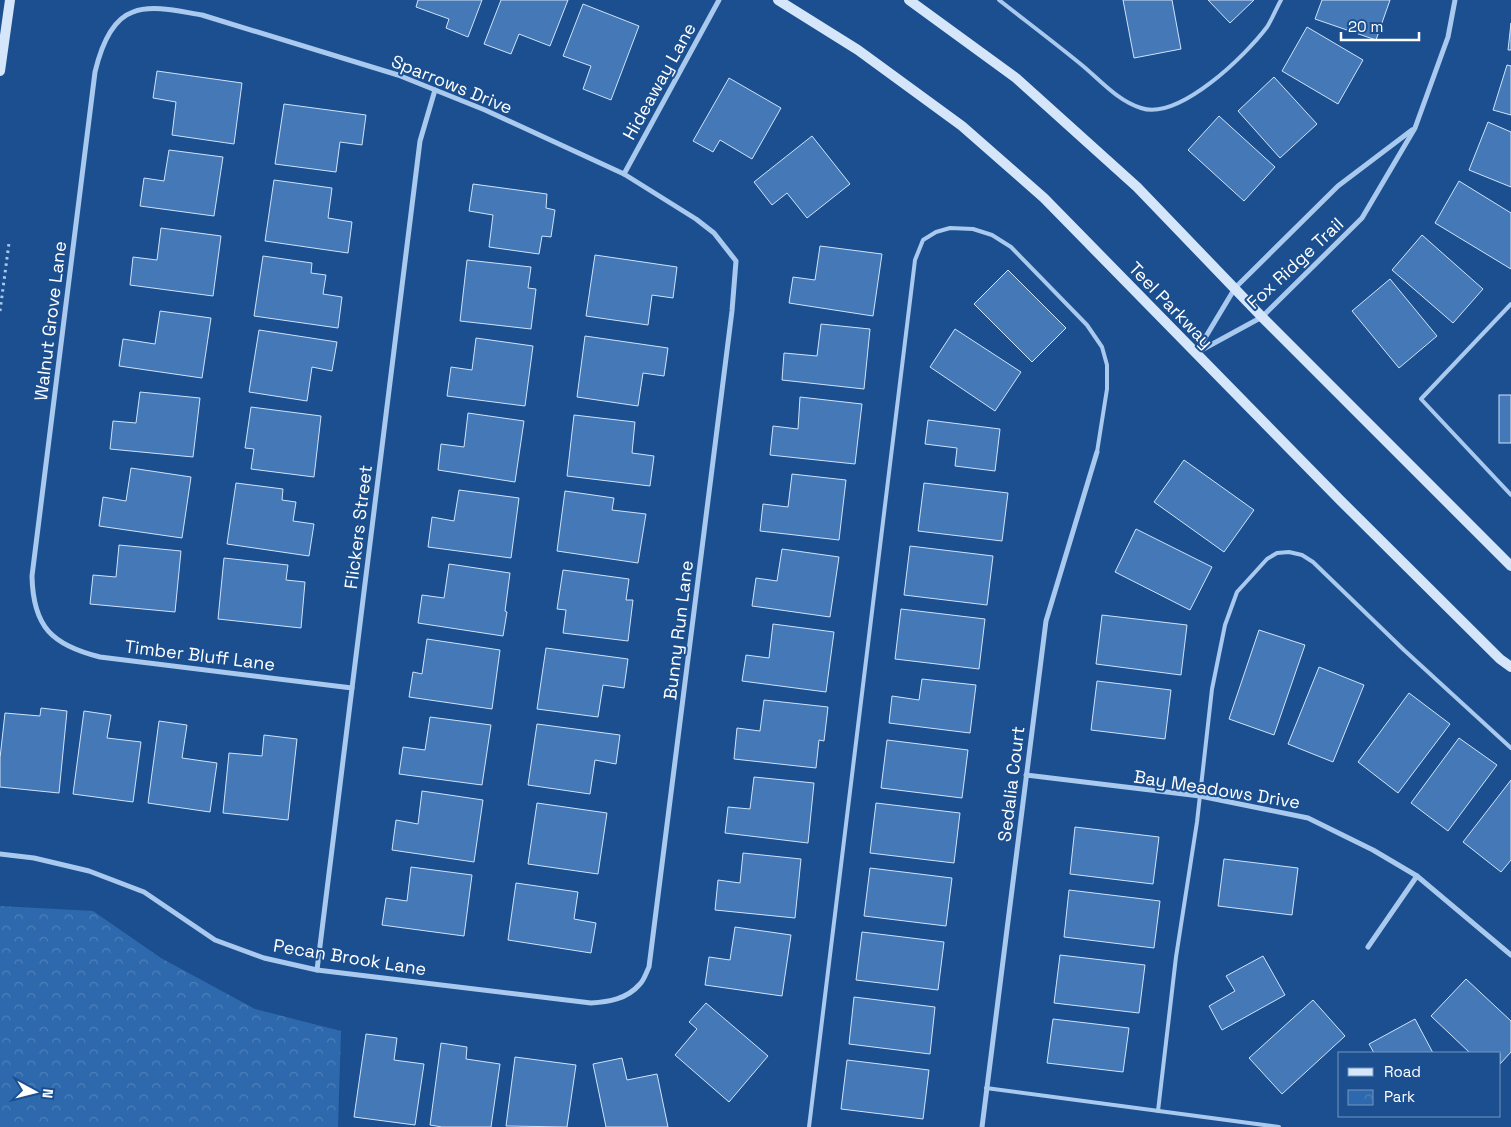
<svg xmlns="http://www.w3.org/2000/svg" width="1511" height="1127" viewBox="0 0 1511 1127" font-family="'Space Grotesk',sans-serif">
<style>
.park{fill:url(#park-crowns)}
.building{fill:#4478b7;stroke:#cfe3fa}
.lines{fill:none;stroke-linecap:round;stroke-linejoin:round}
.path{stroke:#a9c9ee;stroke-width:3;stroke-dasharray:2.5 4;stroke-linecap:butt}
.service{stroke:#a9c9ee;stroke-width:4}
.minor{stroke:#a9c9ee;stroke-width:5}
.secondary{stroke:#d6e6fa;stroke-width:10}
.labels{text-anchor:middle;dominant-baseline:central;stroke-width:4;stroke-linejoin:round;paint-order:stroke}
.street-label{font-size:18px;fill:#fff;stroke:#1b4f8f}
</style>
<defs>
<pattern id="park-crowns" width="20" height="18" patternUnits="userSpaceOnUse" patternTransform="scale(1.25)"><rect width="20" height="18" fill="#2e69ad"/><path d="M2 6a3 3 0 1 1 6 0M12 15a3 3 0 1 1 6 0" fill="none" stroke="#4d80b9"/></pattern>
</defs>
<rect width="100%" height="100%" fill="#1b4f8f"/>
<!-- park -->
<path class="park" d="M0,906l93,5 68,47 94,51 86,22 -3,96h-338z"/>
<!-- building -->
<g class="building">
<path d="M418,0h64l-14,37 -22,-9 3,-9 -33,-12z"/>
<path d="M501,0h67l-18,46 -31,-12 -8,20 -27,-10z"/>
<path d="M1123,0h49l9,49 -47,9z"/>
<path d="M1208,0h46l-24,23z"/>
<path d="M1322,0h68l-14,40 -61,-21z"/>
<path d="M583,4l56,22 -28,74 -28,-11 8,-23 -28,-10z"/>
<path d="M1511,23v27h-3z"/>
<path d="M1307,27l56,33 -25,44 -56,-33z"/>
<path d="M1507,65l4,1v49l-18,-5z"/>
<path d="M157,71l85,12 -8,61 -62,-9 4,-33 -23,-4z"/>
<path d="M1274,77l43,47 -37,34 -42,-47z"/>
<path d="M729,78l52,30 -29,51 -32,-19 -7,12 -20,-11z"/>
<path d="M284,104l82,11 -4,30 -22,-3 -4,30 -61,-8z"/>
<path d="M1219,116l56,51 -31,34 -56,-51z"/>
<path d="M1488,122l23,10v55l-42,-17z"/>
<path d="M812,136l38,48 -43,34 -20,-25 -15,12 -18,-23z"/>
<path d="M169,150l54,7 -9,59 -74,-10 4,-28 20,3z"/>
<path d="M274,180l58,8 -4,30 24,4 -4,31 -83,-12z"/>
<path d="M1459,181l52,32v56l-76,-46z"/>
<path d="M473,184l74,10 -1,14 9,2 -4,27 -9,-1 -3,18 -50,-7 4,-32 -24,-4z"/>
<path d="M161,228l60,8 -8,60 -83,-11 3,-28 24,3z"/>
<path d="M1422,235l61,54 -30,34 -61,-53z"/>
<path d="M820,246l62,8 -9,62 -84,-13 4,-26 22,3z"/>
<path d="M595,255l82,12 -4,31 -21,-3 -4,30 -62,-9z"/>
<path d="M263,256l49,7 -1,10 15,2 -3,19 19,3 -4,31 -84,-12z"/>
<path d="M467,260l64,7 -3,21 8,1 -5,40 -71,-8z"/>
<path d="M1008,270l58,58 -34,34 -58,-58z"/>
<path d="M1390,279l47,57 -38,32 -47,-57z"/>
<path d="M160,311l51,7 -9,60 -83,-12 4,-27 32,5z"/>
<path d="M821,324l49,5 -6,60 -82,-9 2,-27 33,3z"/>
<path d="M955,329l66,43 -26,39 -65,-44z"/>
<path d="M259,330l78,12 -5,29 -20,-4 -5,34 -58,-9z"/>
<path d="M585,336l83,12 -4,28 -21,-3 -5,33 -61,-9z"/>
<path d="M476,338l57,8 -8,60 -78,-10 4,-29 21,3z"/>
<path d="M140,392l60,6 -7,59 -83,-8 3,-28 23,2z"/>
<rect x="1499" y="395" width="12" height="48"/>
<path d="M800,397l62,7 -7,60 -85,-9 3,-29 25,3z"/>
<path d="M251,407l70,9 -7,61 -63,-8 3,-20 -9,-1z"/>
<path d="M468,413l56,8 -9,61 -77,-12 3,-26 23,3z"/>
<path d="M574,415l61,7 -3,31 22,3 -4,30 -83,-10z"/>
<path d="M928,420l72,9 -5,42 -40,-5 2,-18 -32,-4z"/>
<path d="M1184,460l70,50 -30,42 -70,-50z"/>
<path d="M131,468l60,9 -9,61 -83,-12 4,-29 23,4z"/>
<path d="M792,474l54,6 -7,60 -79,-9 3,-27 25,3z"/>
<path d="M236,483l47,6 -1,11 14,2 -3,19 21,3 -5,32 -82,-12z"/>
<path d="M924,483l84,10 -6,48 -84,-10z"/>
<path d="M459,490l60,8 -8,60 -83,-11 4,-30 22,4z"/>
<path d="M565,491l49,7 -2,12 34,4 -8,49 -81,-12z"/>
<path d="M1136,529l76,38 -22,43 -75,-38z"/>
<path d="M119,545l62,6 -6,61 -85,-8 3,-29 23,2z"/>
<path d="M910,546l83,10 -6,49 -83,-10z"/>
<path d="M782,549l57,8 -9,60 -78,-11 4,-28 21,3z"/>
<path d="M224,558l64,7 -2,15 19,2 -4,46 -83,-9z"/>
<path d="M449,564l61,9 -5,38 2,1 -4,24 -85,-13 4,-28 22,3z"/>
<path d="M563,570l66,9 -3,21h7l-5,41 -65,-8 3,-23 -9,-1z"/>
<path d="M901,609l84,10 -6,50 -84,-10z"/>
<path d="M1102,615l85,10 -6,50 -85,-11z"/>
<path d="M773,624l61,8 -8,60 -84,-11 4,-26 23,3z"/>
<path d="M1259,630l46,15 -31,90 -45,-16z"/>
<path d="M427,639l73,11 -8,59 -83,-12 4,-25 9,2z"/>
<path d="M546,648l82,11 -4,29 -21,-3 -5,32 -61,-8z"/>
<path d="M1319,667l45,18 -31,77 -45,-18z"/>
<path d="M922,679l54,6 -6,48 -81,-10 3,-27 27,4z"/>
<path d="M1097,681l74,9 -6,49 -74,-9z"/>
<path d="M1409,693l41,31 -52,69 -40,-31z"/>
<path d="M764,700l64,7 -4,34 -5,-1 -3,28 -82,-9 3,-31 23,3z"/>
<path d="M41,708l26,3 -8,82 -59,-6v-29l5,-45 35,3z"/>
<path d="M84,711l27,4 -4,23 34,4 -8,60 -60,-8z"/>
<path d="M430,717l61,8 -9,60 -83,-11 4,-27 22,3z"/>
<path d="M159,721l28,4 -5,33 35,5 -7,49 -62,-9z"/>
<path d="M537,724l83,11 -4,29 -21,-4 -5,34 -62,-9z"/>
<path d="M264,735l33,4 -9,81 -65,-7 6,-60 33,3z"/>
<path d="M1459,738l38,27 -49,66 -37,-28z"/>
<path d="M887,740l81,10 -6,48 -81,-10z"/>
<path d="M754,777l60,6 -6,60 -83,-10 3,-26 22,2z"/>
<path d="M1511,780v80l-10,12 -38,-30z"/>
<path d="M422,791l61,9 -9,62 -82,-12 4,-30 22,4z"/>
<path d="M537,803l70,10 -9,61 -70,-10z"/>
<path d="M876,803l84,10 -6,50 -84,-10z"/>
<path d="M1075,827l84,10 -6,47 -83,-10z"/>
<path d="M743,853l58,6 -6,59 -80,-8 3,-30 22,3z"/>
<path d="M1224,859l74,9 -6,47 -74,-9z"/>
<path d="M411,867l61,8 -8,61 -82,-11 4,-27 21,3z"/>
<path d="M870,868l82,10 -6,48 -82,-10z"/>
<path d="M516,883l62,9 -4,27 22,4 -5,30 -83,-13z"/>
<path d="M1069,890l91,11 -6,47 -90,-11z"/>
<path d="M735,927l56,8 -9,61 -77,-11 4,-28 21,3z"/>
<path d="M862,932l82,10 -6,48 -82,-10z"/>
<path d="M1060,955l85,10 -6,48 -85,-10z"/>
<path d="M1263,956l22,39 -63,35 -13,-24 26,-15 -9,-15z"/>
<path d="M1466,979l45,42v31l-11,12v-11h-30l-39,-37z"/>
<path d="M854,997l81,10 -5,47 -81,-10z"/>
<path d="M1313,1000l32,36 -63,58 -33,-36z"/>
<path d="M706,1003l62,53 -39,46 -54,-47 22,-26 -8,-7z"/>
<path d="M1053,1019l76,9 -6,44 -76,-9z"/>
<path d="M1415,1019l18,34h-59l-5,-9z"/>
<path d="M366,1034l31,4 -3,22 30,4 -9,61 -61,-8z"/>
<path d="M441,1043l26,4 -1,12 34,5 -9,63h-49l-12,-2z"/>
<path d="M515,1057l61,8 -9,62 -61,-1z"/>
<path d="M622,1058l5,22 30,-6 11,53h-62l-13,-63z"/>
<path d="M847,1060l82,10 -6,49 -82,-10z"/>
</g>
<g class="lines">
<!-- path -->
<path class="path" d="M0,311l9,-68"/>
<!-- service -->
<g class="service">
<path d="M999,0c28,22 56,43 84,66 18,15 35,35 58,42 38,13 105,-53 126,-81 5,-8 9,-18 14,-27"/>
<path d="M1511,304l-90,95 90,96"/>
<path d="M986,1088l293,39"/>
<path d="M1158,1111l18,-154 21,-135 15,-133 13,-64 12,-33 30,-33 10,-6 12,-1 13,3 11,7 91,88 107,98"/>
<path d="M809,1127l106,-867 8,-20 13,-8 14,-4 23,1 19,6 19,12 76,78 15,22 5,18v24l-10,63"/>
</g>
<!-- minor -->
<g class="minor">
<path d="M624,174l95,-174"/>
<path d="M1196,353l66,-36 100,-99 53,-90 33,-91 7,-37"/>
<path d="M1196,353l39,-65 103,-102 74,-56"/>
<path d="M1026,775l174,21 108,22 65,32 44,26 94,79"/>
<path d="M0,854l34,4 55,13 55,21 71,48 49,18 53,12 274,33c17,-1 36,-4 48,-18 5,-4 7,-12 10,-18l83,-656 4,-50 -22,-28 -18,-14 -72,-45 -139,-64 -87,-35 -196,-60c-20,-3 -49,-11 -69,-3 -23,8 -33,39 -38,60l-63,504c1,51 20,69 68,81l252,31"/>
<path d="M1368,947l49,-71"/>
<path d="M317,970l103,-829 15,-51"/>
<path d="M982,1127l64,-506 51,-169"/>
</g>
<!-- secondary -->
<g class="secondary">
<path d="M778,0l80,50 104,76 82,72 296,302 160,159 11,8"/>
<path d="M909,0l107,78 121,109 125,130 249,249"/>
<path d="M0,71l10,-71"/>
</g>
</g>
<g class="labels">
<!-- street labels -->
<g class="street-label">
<text transform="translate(659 81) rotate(-61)">Hideaway Lane</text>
<text transform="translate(452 84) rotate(22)">Sparrows Drive</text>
<text transform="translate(1295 263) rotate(-43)">Fox Ridge Trail</text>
<text transform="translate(1171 305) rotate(46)">Teel Parkway</text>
<text transform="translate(50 321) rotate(-83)">Walnut Grove Lane</text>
<text transform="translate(358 527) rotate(-83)">Flickers Street</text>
<text transform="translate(678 630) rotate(-83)">Bunny Run Lane</text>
<text transform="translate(200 655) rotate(7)">Timber Bluff Lane</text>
<text transform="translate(1011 784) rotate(-83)">Sedalia Court</text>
<text transform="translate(1217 789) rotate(9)">Bay Meadows Drive</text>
<text transform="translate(350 957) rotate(9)">Pecan Brook Lane</text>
</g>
</g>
<!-- legend -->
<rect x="1338" y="1052" width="162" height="65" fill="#1b4f8f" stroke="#7695bc"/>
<rect x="1348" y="1068" width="25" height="8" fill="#d6e6fa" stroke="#7695bc"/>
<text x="1384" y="1077" font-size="15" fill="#ffffff">Road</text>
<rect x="1348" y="1090" width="25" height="15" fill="url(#park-crowns)" stroke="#7695bc"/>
<text x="1384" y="1102" font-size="15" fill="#ffffff">Park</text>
<!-- north arrow -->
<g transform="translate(35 1092) rotate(97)" stroke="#1b4f8f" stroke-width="4" paint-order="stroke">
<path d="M0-4L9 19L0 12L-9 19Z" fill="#ffffff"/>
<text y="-8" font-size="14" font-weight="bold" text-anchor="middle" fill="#ffffff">N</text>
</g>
<!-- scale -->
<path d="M1341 32v8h78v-8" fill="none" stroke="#ffffff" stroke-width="2.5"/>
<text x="1348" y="32" font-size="15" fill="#ffffff" stroke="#1b4f8f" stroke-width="4" paint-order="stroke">20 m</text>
</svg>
